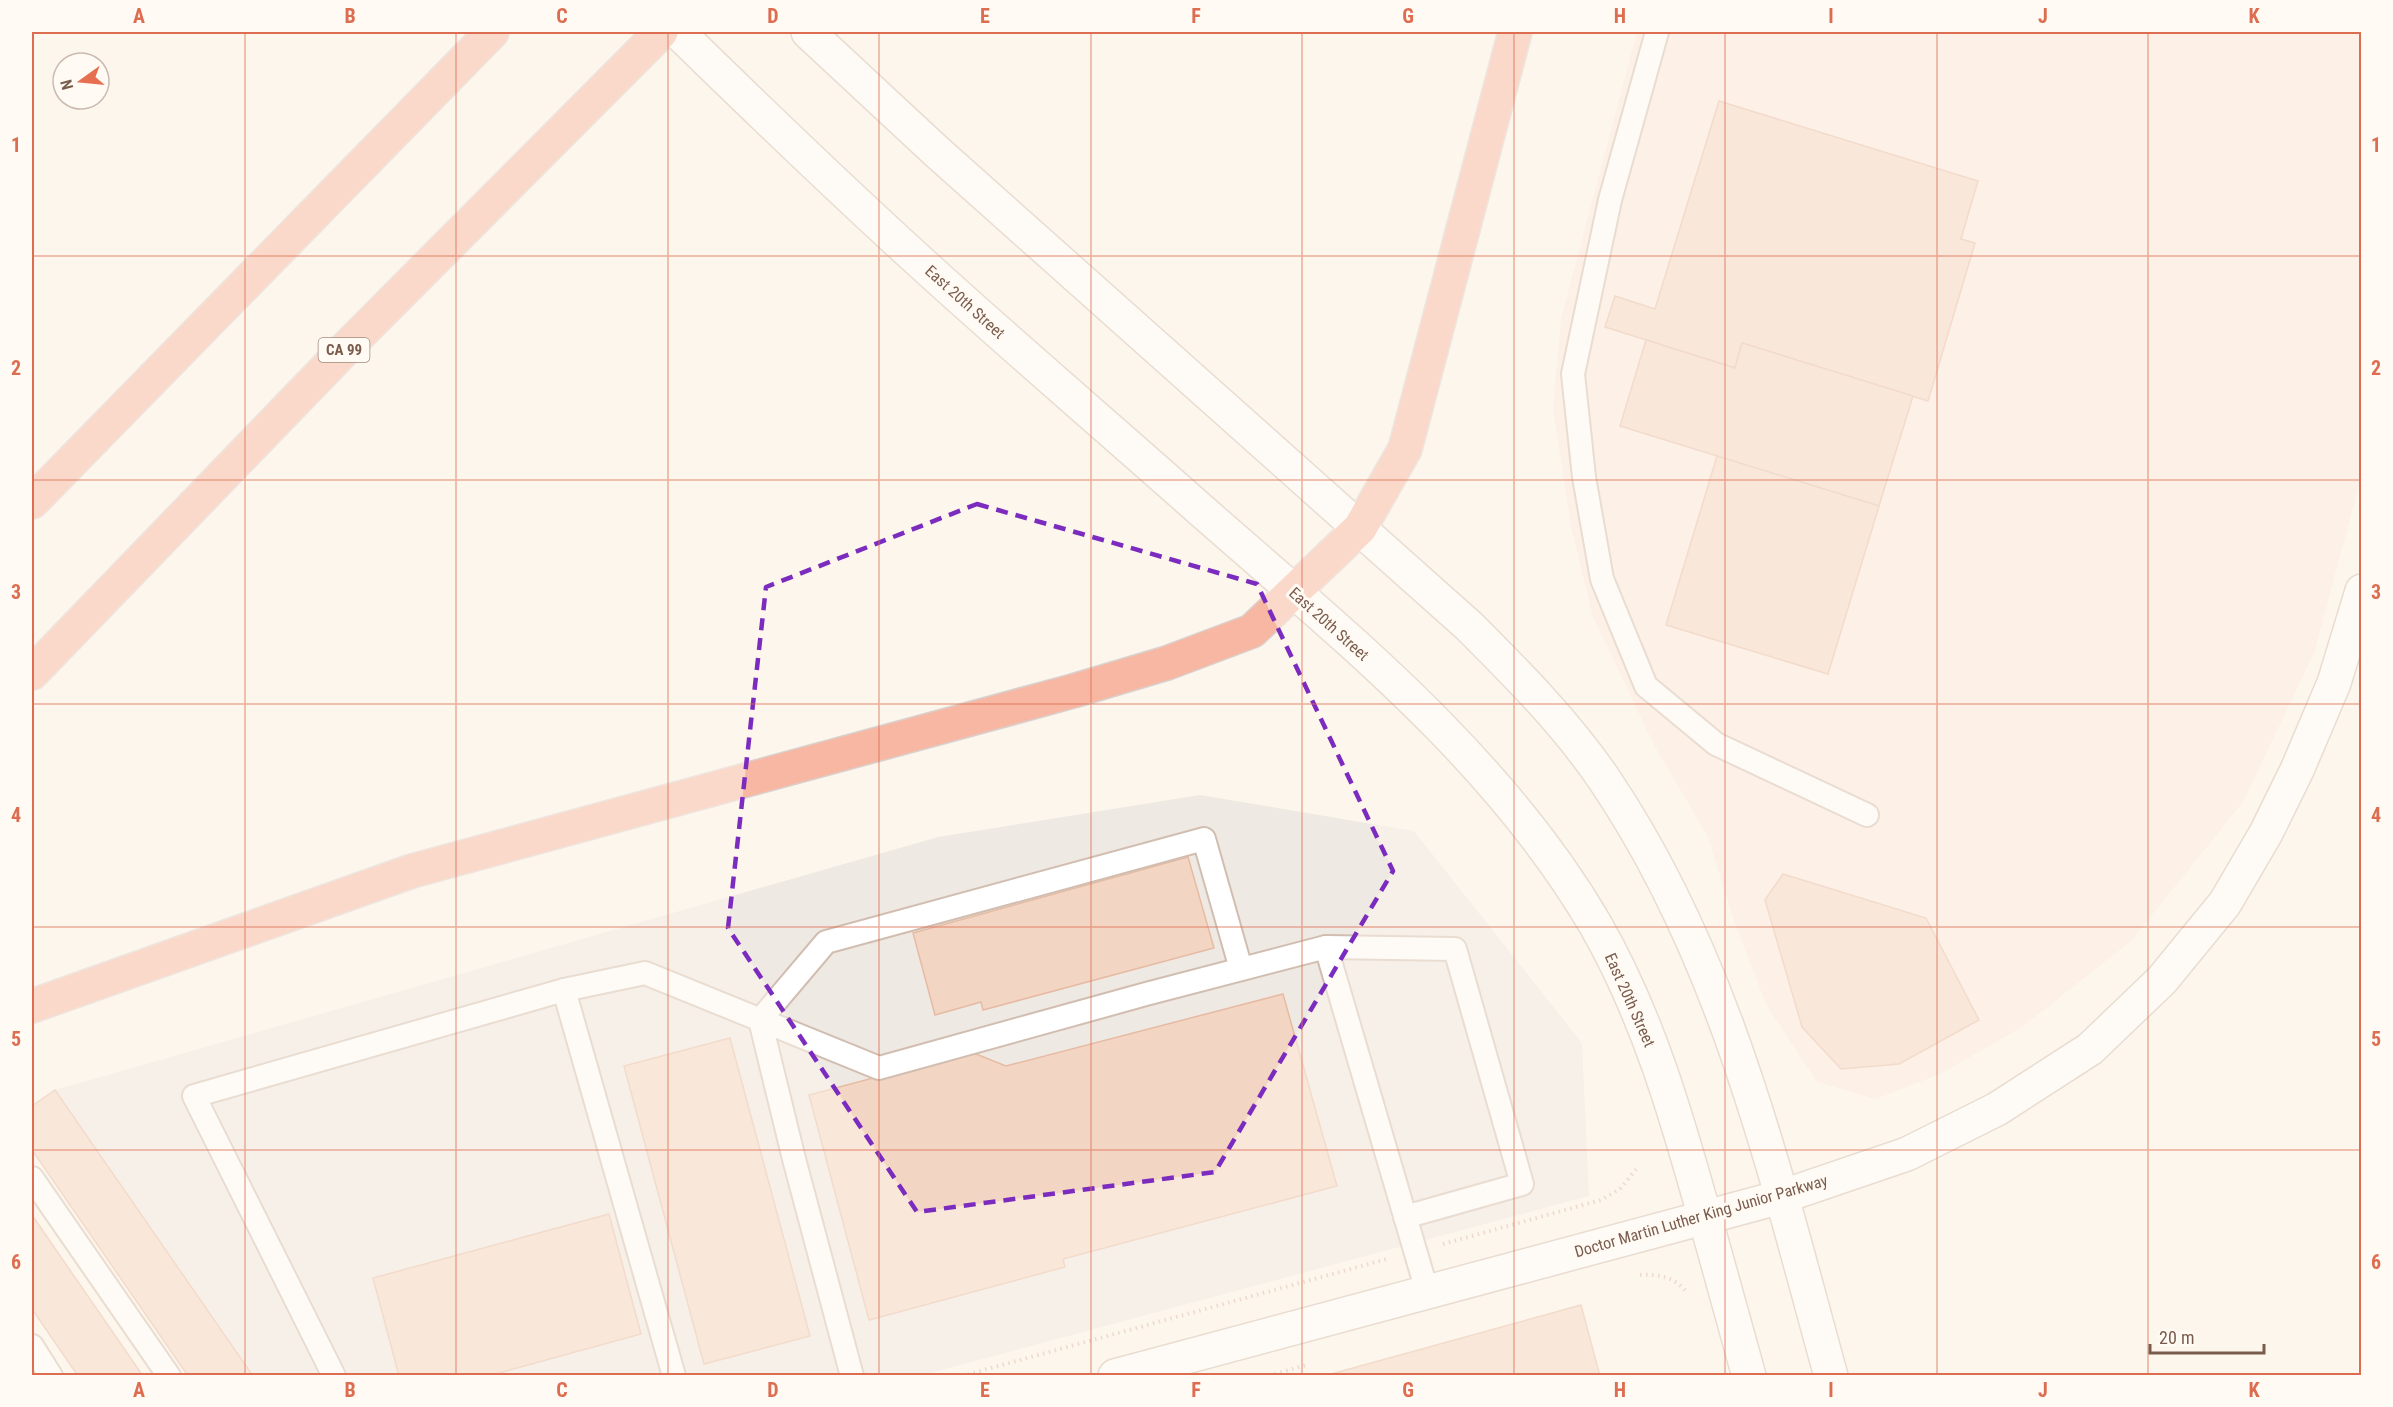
<svg xmlns="http://www.w3.org/2000/svg" width="2393" height="1407" viewBox="0 0 2393 1407" font-family="'Roboto Condensed',sans-serif">
<style>
.commercial{fill:#fde8e0}
.industrial{fill:#efe9e4}
.building{fill:#f3d5c3;stroke:#e6bba3;stroke-width:1.5}
.lines{fill:none;stroke-linecap:round;stroke-linejoin:round}
.service-casing{stroke:#d1beb0;stroke-width:26}
.minor-casing{stroke:#d1beb0;stroke-width:36}
.tertiary-casing{stroke:#d1beb0;stroke-width:36}
.motorway-casing{stroke:#dad1cd;stroke-width:36}
.path{stroke:#d9b8a5;stroke-width:4;stroke-dasharray:1.5 4.5;stroke-linecap:butt}
.service{stroke:#fff;stroke-width:22}
.minor{stroke:#fff;stroke-width:33}
.tertiary{stroke:#fff;stroke-width:33}
.motorway{stroke:#f7b7a3;stroke-width:33}
.marked{fill:none;stroke:#7b2cbf;stroke-width:4.5;stroke-dasharray:12 8;stroke-linejoin:round}
.grid{fill:none;stroke:#dc6d51;stroke-width:1.5;stroke-opacity:0.55}
.labels{text-anchor:middle;dominant-baseline:central;stroke-width:6;stroke-linejoin:round;paint-order:stroke}
.shield{fill:#fffaf3;stroke:#a28b7f;stroke-width:1.5}
.shield-label{font-size:15px;font-weight:bold;fill:#7a5c4d}
.street-label{font-size:16px;fill:#7a5c4d;stroke:#fffaf3}
.neatline{fill:none;stroke:#dc6d51;stroke-width:2}
.grid-label{font-size:20px;text-anchor:middle;font-weight:bold;fill:#dc6d51}
</style>
<rect width="100%" height="100%" fill="#fdf6ec"/>
<!-- commercial -->
<path class="commercial" d="M1637,32h724v446l-47,175 -71,149 -112,139 -109,86 -80,46 -66,26 -59,-17 -50,-76 -32,-82 -27,-87 -54,-92 -61,-128 -21,-86 -19,-121 8,-91z"/>
<!-- industrial -->
<path class="industrial" d="M1200,795l214,36 168,212 7,153 -666,179h-670l-198,-285 883,-253z"/>
<!-- building -->
<g class="building">
<path d="M1719,101l259,80 -17,58 14,4 -47,158 -186,-58 -7,25 -130,-41 10,-31 40,13z"/>
<path d="M1646,340l89,28 7,-25 171,53 -34,110 -259,-80z"/>
<path d="M1717,456l162,50 -51,168 -162,-49z"/>
<path d="M1188,857l26,91 -231,62 -2,-8 -46,13 -22,-82z"/>
<path d="M1783,874l143,44 53,102 -80,44 -58,5 -39,-42 -37,-127z"/>
<path d="M1283,994l54,192 -274,73 2,8 -196,53 -60,-225 162,-43 35,14z"/>
<path d="M730,1038l80,298 -106,28 -80,-298z"/>
<path d="M55,1090l198,286h-65l-156,-226v-44z"/>
<path d="M609,1214l32,120 -153,42h-89l-26,-98z"/>
<path d="M32,1215l111,161h-65l-46,-67z"/>
<path d="M1581,1305l19,71h-276z"/>
</g>
<g class="lines">
<defs>
<g id="service">
<path d="M1657,32l-47,168 -37,174 11,103 18,102 44,107 70,58 151,71"/>
<path d="M1326,947l101,344"/>
<path d="M564,990l110,386"/>
<path d="M760,1020l66,-78 378,-103 37,130"/>
<path d="M760,1020l34,139 58,217"/>
<path d="M32,1178l137,198"/>
<path d="M32,1346l19,30"/>
<path d="M334,1376l-140,-280 370,-106 81,-17 234,95 267,-74 180,-47 129,2 67,235 -117,33"/>
</g>
<path id="minor" d="M1115,1376l666,-179 126,-43 90,-45 93,-60 72,-69 63,-77 41,-70 31,-63 37,-87 28,-92"/>
<g id="tertiary">
<path d="M678,32c82,80 165,160 250,237 88,80 177,156 266,235 145,128 302,251 401,420 52,90 81,190 109,290 15,54 30,107 45,162"/>
<path d="M808,32l128,119 533,475c48,48 97,97 135,153 122,180 170,391 227,597"/>
</g>
<g id="motorway">
<path d="M32,502l460,-470"/>
<path d="M32,673l316,-327 313,-314"/>
<path d="M32,1006l380,-135 661,-180 94,-28 85,-32 108,-103 45,-79 110,-417"/>
</g>
</defs>
<!-- service casing -->
<use href="#service" class="service-casing"/>
<!-- minor casing -->
<use href="#minor" class="minor-casing"/>
<!-- tertiary casing -->
<use href="#tertiary" class="tertiary-casing"/>
<!-- motorway casing -->
<use href="#motorway" class="motorway-casing"/>
<!-- path -->
<g class="path">
<path d="M1443,1244l158,-44 19,-11 17,-21"/>
<path d="M1640,1275c18,-1 36,2 47,18"/>
<path d="M962,1376l425,-117"/>
<path d="M1269,1376l37,-11"/>
</g>
<!-- service -->
<use href="#service" class="service"/>
<!-- minor -->
<use href="#minor" class="minor"/>
<!-- tertiary -->
<use href="#tertiary" class="tertiary"/>
<!-- motorway -->
<use href="#motorway" class="motorway"/>
</g>
<!-- marked area -->
<path d="M0 0H2393V1407H0ZM977,504l280,80 136,287 -178,301 -298,40 -189,-284 38,-341z" fill="#fdf6ec" fill-opacity=".55" fill-rule="evenodd"/>
<path class="marked" d="M977,504l280,80 136,287 -178,301 -298,40 -189,-284 38,-341z"/>
<!-- grid -->
<path class="grid" d="M245,32v1344M456,32v1344M668,32v1344M879,32v1344M1091,32v1344M1302,32v1344M1514,32v1344M1725,32v1344M1937,32v1344M2148,32v1344M32,256h2330M32,480h2330M32,704h2330M32,927h2330M32,1150h2330"/>
<g class="labels">
<!-- shield labels -->
<rect class="shield" x="318.5" y="338" width="51" height="24" rx="4.5"/>
<g class="shield-label">
<text x="344" y="350">CA 99</text>
</g>
<!-- street labels -->
<g class="street-label">
<text transform="translate(965 302) rotate(42)">East 20th Street</text>
<text transform="translate(1329 624) rotate(42)">East 20th Street</text>
<text transform="translate(1630 1000) rotate(66)">East 20th Street</text>
<text transform="translate(1701 1216) rotate(-16)">Doctor Martin Luther King Junior Parkway</text>
</g>
</g>
<!-- border -->
<rect width="2393" height="1407" fill="none" stroke="#fffaf3" stroke-width="66"/>
<!-- north arrow -->
<g transform="translate(81 81) rotate(255)"><circle r="28" fill="#fffaf3" stroke="#cabbb1" stroke-width="1.5"/>
<path d="M0-4.5L10 22L0 15L-10 22Z" fill="#e76f51"/>
<text y="-9" font-size="16" font-weight="bold" text-anchor="middle" fill="#7a5c4d">N</text>
</g>
<!-- scale -->
<path d="M2150 1344v9h114v-9" fill="none" stroke="#7a5c4d" stroke-width="3"/>
<text x="2159" y="1344" font-size="18" fill="#7a5c4d" stroke="#fffaf3" stroke-width="4.5" paint-order="stroke">20 m</text>
<rect x="33" y="33" width="2327" height="1341" class="neatline"/>
<g class="grid-label">
<text x="139" y="23">A</text>
<text x="350" y="23">B</text>
<text x="562" y="23">C</text>
<text x="773" y="23">D</text>
<text x="985" y="23">E</text>
<text x="1196" y="23">F</text>
<text x="1408" y="23">G</text>
<text x="1620" y="23">H</text>
<text x="1831" y="23">I</text>
<text x="2043" y="23">J</text>
<text x="2254" y="23">K</text>
<text x="16" y="152">1</text>
<text x="2376" y="152">1</text>
<text x="16" y="375">2</text>
<text x="2376" y="375">2</text>
<text x="16" y="599">3</text>
<text x="2376" y="599">3</text>
<text x="16" y="822">4</text>
<text x="2376" y="822">4</text>
<text x="16" y="1046">5</text>
<text x="2376" y="1046">5</text>
<text x="16" y="1269">6</text>
<text x="2376" y="1269">6</text>
<text x="139" y="1397">A</text>
<text x="350" y="1397">B</text>
<text x="562" y="1397">C</text>
<text x="773" y="1397">D</text>
<text x="985" y="1397">E</text>
<text x="1196" y="1397">F</text>
<text x="1408" y="1397">G</text>
<text x="1620" y="1397">H</text>
<text x="1831" y="1397">I</text>
<text x="2043" y="1397">J</text>
<text x="2254" y="1397">K</text>
</g>
</svg>
